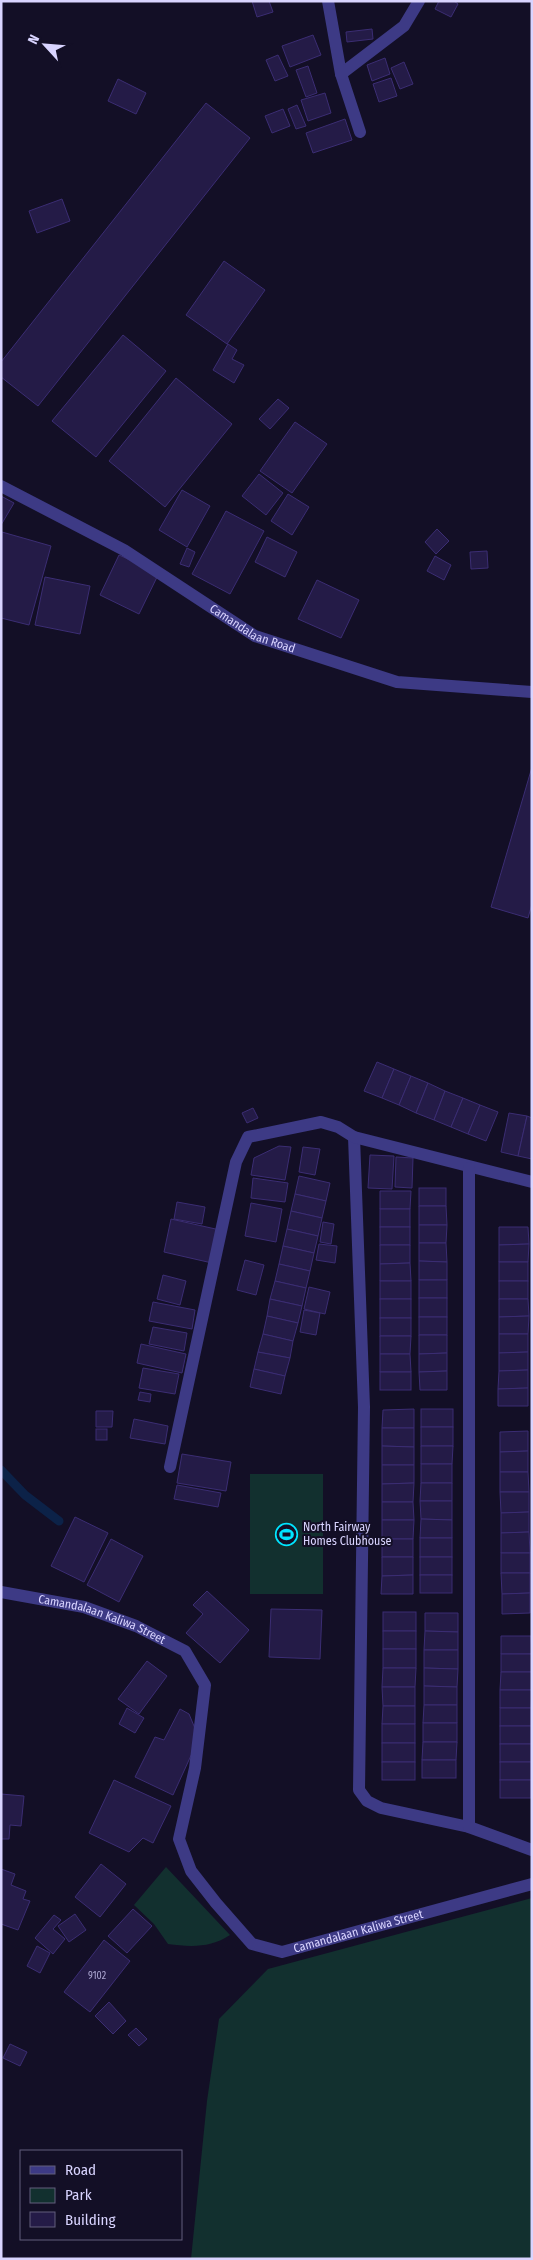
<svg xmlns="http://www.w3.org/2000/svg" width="533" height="2260" viewBox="0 0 533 2260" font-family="'Fira Sans Condensed',sans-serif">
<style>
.green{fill:#12302f}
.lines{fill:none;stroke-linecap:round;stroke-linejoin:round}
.stream{stroke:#0c2248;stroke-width:9}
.building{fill:#241b47;stroke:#3b2d73}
.minor{stroke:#3d3a85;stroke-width:12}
.labels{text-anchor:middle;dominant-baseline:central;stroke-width:4;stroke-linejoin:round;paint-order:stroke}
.number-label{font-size:10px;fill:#aca6d1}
.street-label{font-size:12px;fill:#d9d4ff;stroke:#130f26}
.poi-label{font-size:12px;fill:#d9d4ff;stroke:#130f26;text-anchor:start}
</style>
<rect width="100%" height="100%" fill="#130f26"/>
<!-- green -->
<g class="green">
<rect x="250" y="1474" width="73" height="120"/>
<path d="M166,1867l64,68c-19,13 -40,12 -62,9l-14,-20 -20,-19z"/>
<path d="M532,1898v361h-341l16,-158 12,-82 49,-50z"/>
</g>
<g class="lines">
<!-- stream -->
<path class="stream" d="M1,1470l24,25 34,26"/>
</g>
<!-- building -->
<g class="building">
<path d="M252,1h17l4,11 -16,5z"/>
<path d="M439,1h15l4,3 -7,13 -16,-8z"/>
<path d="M372,29l1,10 -26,3 -1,-10z"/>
<path d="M313,35l8,20 -31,12 -8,-21z"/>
<path d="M278,55l10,21 -13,5 -9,-21z"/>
<path d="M385,58l5,16 -18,7 -5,-16z"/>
<path d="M404,62l9,22 -13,5 -9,-21z"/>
<path d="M308,66l9,27 -11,4 -10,-27z"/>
<path d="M391,78l6,18 -18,6 -6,-18z"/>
<path d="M118,79l28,14 -10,21 -28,-13z"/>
<path d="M325,93l6,20 -23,8 -7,-21z"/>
<path d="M206,103l44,35 -212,268 -37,-29v-15z"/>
<path d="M297,105l9,21 -10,3 -8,-20z"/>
<path d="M283,109l7,17 -18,7 -7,-17z"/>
<path d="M345,119l7,21 -39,13 -7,-20z"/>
<path d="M62,199l8,22 -33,12 -8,-22z"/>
<path d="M224,261l41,29 -38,54 -41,-29z"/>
<path d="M123,335l43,36 -70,86 -44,-36z"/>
<path d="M228,344l9,6 -5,9 12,6 -10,18 -21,-13z"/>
<path d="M176,378l56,46 -67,83 -56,-46z"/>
<path d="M278,399l11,9 -19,21 -11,-10z"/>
<path d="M295,422l32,22 -35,49 -32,-22z"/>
<path d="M259,474l24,19 -17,22 -24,-19z"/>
<path d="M182,490l28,16 -23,41 -28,-17z"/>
<path d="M288,494l21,13 -17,28 -21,-14z"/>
<path d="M1,496l13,7 -13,22z"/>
<path d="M226,511l38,20 -34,63 -38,-20z"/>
<path d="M437,529l12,12 -13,13 -11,-12z"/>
<path d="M2,532l49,14 -22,79 -28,-7z"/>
<path d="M267,537l30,15 -12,25 -30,-15z"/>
<path d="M187,548l8,4 -6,15 -9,-3z"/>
<path d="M487,551l1,17 -17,1 -1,-17z"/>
<path d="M119,555l40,18 -20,41 -39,-19z"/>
<path d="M435,556l16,9 -7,15 -17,-9z"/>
<path d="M45,577l45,9 -10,48 -45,-9z"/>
<path d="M317,580l42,20 -18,38 -43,-19z"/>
<path d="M532,767v137l-4,14 -37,-11z"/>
<path d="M377,1062l17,7 -12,29 -18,-7z"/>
<path d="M394,1069l17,7 -12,29 -17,-7z"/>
<path d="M411,1076l17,7 -12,30 -17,-8z"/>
<path d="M428,1083l17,8 -11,29 -18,-7z"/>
<path d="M445,1091l18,7 -12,29 -17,-7z"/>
<path d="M463,1098l17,7 -12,29 -17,-7z"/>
<path d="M480,1105l18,7 -12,29 -18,-7z"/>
<path d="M253,1108l5,10 -11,5 -5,-10z"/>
<path d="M509,1113l18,3 -9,40 -17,-4z"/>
<path d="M527,1116l5,2v41l-14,-3z"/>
<path d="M279,1146l12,1 -6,33 -34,-5 3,-17z"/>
<path d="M303,1147l17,2 -5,26 -16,-3z"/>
<path d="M370,1155l24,1 -2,33 -24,-1z"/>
<path d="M396,1157l17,1 -1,30 -17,-1z"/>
<path d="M299,1176l31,7 -4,18 -31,-7z"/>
<path d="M253,1178l35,5 -3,19 -34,-4z"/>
<rect x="419" y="1188" width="27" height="18"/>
<path d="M380,1191h31l-1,18h-30z"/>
<path d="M295,1194l31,7 -4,17 -31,-7z"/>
<path d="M177,1202l28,5 -3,17 -28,-5z"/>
<path d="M251,1203l31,6 -6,33 -31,-6z"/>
<path d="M419,1206h27l1,19h-28z"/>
<rect x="380" y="1209" width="30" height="18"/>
<path d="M291,1211l31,7 -4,18 -31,-7z"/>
<path d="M171,1219l49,11 -8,33 -48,-11z"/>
<path d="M323,1222l11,2 -3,20 -11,-2z"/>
<path d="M419,1225h28l-1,18h-27z"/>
<rect x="380" y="1227" width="30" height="18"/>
<path d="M499,1227h29l1,17 -30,1z"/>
<path d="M287,1229l31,7 -4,17 -31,-7z"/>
<path d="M419,1243h27l1,19 -28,-1z"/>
<path d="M319,1244l18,2 -2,17 -19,-3z"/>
<path d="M529,1244l-1,18h-29v-17z"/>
<path d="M380,1245h30v18l-30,1z"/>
<path d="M283,1246l31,7 -4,18 -31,-7z"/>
<path d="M245,1260l19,5 -8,30 -19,-5z"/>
<path d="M419,1261l28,1v18h-28z"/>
<rect x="499" y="1262" width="29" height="19"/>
<path d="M410,1263l1,18h-31v-17z"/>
<path d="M279,1264l31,7 -4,17 -31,-7z"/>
<path d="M163,1275l23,6 -6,24 -23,-6z"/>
<rect x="419" y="1280" width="28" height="18"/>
<path d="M275,1281l31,7 -4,18 -32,-7z"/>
<rect x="380" y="1281" width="31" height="18"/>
<rect x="499" y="1281" width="29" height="18"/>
<path d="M309,1287l21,5 -5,22 -21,-5z"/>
<rect x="419" y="1298" width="28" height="19"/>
<path d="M270,1299l32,7 -4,17 -31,-7z"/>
<rect x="380" y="1299" width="31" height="19"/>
<path d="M499,1299h29l1,17 -30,1z"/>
<path d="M153,1302l42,8 -3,19 -43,-8z"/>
<path d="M304,1310l16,3 -4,22 -16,-3z"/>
<path d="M267,1316l31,7 -5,18 -30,-7z"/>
<path d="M529,1316l-1,18h-29v-17z"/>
<rect x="419" y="1317" width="28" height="18"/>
<rect x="380" y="1318" width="31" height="18"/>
<path d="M153,1327l34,6 -3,18 -35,-7z"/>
<path d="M263,1334l30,7 -3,17 -32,-6z"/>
<path d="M499,1334h29v18l-29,1z"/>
<path d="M419,1335h28v18l-28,1z"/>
<path d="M380,1336h31l-1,18h-30z"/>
<path d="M141,1344l45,10 -4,19 -45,-10z"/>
<path d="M258,1352l32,6 -5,18 -31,-7z"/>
<path d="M528,1352v18l-29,1v-18z"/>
<path d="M447,1353v18l-28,1v-18z"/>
<path d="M380,1354h30l1,18h-31z"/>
<path d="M143,1368l36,6 -4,20 -36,-6z"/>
<path d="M254,1369l31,7 -4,18 -31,-7z"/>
<path d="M528,1370v18l-30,1 1,-18z"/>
<path d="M447,1371v19h-27l-1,-18z"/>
<rect x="380" y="1372" width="31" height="18"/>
<path d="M528,1388v18h-30v-17z"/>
<path d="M140,1392l11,2 -1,8 -12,-2z"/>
<path d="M414,1409v19h-32l1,-18z"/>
<rect x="421" y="1409" width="32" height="18"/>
<path d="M96,1411h17l-1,16h-16z"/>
<path d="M134,1419l34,7 -3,18 -35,-6z"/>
<rect x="421" y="1427" width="32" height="19"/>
<path d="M382,1428h32v19l-32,-1z"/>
<rect x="96" y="1429" width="11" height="11"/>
<path d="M528,1431v20l-28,1v-20z"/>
<path d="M382,1446l32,1v18h-32z"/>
<path d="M421,1446h32l-1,18h-31z"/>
<path d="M528,1451v21h-28v-20z"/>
<path d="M182,1454l49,8 -5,29 -49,-8z"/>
<rect x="421" y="1464" width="31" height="19"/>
<path d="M382,1465h32v18l-32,1z"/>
<path d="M500,1472h28l1,20h-29z"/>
<path d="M414,1483l-1,19h-31v-18z"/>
<path d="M421,1483h31v18h-32z"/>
<path d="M177,1485l44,8 -3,14 -44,-8z"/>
<path d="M500,1492h29v20l-28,1z"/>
<path d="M420,1501h32v19l-31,-1z"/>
<path d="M382,1502h31l1,18h-32z"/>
<path d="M529,1512v20l-28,1v-20z"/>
<path d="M75,1517l33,16 -24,49 -33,-16z"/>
<path d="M421,1519l31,1v18h-32z"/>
<path d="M382,1520h32l-1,19h-31z"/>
<path d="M529,1532l1,21h-29v-20z"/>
<rect x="420" y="1538" width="32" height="19"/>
<path d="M111,1539l32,17 -24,46 -32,-17z"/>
<rect x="382" y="1539" width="31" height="18"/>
<rect x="501" y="1553" width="29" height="20"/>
<path d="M382,1557h31v18l-31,1z"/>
<rect x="420" y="1557" width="32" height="18"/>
<path d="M501,1573h29v20l-28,1z"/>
<path d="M413,1575v19h-32l1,-18z"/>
<rect x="420" y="1575" width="32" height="18"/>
<path d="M207,1591l42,39 -29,33 -34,-30 17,-19 -10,-9z"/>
<path d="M530,1593v20l-28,1v-20z"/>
<path d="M271,1609l51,1 -2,49 -51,-2z"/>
<rect x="383" y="1612" width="33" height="19"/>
<path d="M425,1613h33v19l-33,-1z"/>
<rect x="383" y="1631" width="33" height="18"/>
<path d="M425,1631l33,1v18h-34z"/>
<path d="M501,1636h30l1,18h-31z"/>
<rect x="383" y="1649" width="33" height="19"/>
<path d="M424,1650h34v19l-34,-1z"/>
<rect x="501" y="1654" width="31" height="18"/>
<path d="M147,1661l20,15 -28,38 -21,-15z"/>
<path d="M383,1668h33l-1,19h-33z"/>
<path d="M424,1668l34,1 -1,18 -33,-1z"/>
<path d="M501,1672h31v18h-32z"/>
<path d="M424,1686l33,1v18h-33z"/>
<path d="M382,1687h33v19h-32z"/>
<path d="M500,1690h32l-1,18h-31z"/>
<path d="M424,1705h33v18h-34z"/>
<path d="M383,1706h32v18h-33z"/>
<path d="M127,1708l17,10 -9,15 -16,-9z"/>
<rect x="500" y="1708" width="31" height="18"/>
<path d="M180,1709l9,5 10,24 -26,57 -38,-18 20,-40 9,3z"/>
<rect x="423" y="1723" width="34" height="19"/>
<rect x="382" y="1724" width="33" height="19"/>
<rect x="500" y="1726" width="31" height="18"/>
<path d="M423,1742h34l-1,18h-34z"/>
<rect x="382" y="1743" width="33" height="19"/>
<rect x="500" y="1744" width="31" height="18"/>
<rect x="422" y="1760" width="34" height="18"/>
<rect x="382" y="1762" width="33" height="18"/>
<rect x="500" y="1762" width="31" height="18"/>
<path d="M114,1780l57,26 -18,37 -10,-5 -14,14 -40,-19z"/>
<rect x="500" y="1780" width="31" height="18"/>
<path d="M1,1794l23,2 -3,30 -11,-1 -1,14h-8z"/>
<path d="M101,1864l25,20 -26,33 -25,-20z"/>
<path d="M1,1869l14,5 -4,11 15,6 -3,8 7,2 -12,29 -17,-6z"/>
<path d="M133,1909l19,17 -25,27 -19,-17z"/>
<path d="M75,1914l11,16 -17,12 -11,-16z"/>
<path d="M54,1915l7,5 -8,9 12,10 -12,15 -18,-16z"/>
<path d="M104,1940l26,21 -40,51 -26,-20z"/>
<path d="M37,1946l13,7 -10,20 -13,-7z"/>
<path d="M109,2002l17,19 -13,13 -18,-18z"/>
<path d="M136,2028l11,11 -8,7 -11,-11z"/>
<path d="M10,2044l17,8 -7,14 -17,-8z"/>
</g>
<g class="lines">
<!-- minor -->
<g class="minor">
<path d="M328,1l13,73 19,58"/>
<path d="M341,74l63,-48 15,-25"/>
<path id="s1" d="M1,486l123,64 131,86 142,46 135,10"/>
<path d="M354,1137l10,270 -5,383 8,11 14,7 88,19 63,23"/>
<path d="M170,1467l66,-305 12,-25 73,-15 17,5 16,10 178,45"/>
<path id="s2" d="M1,1592l83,15 52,19 49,25 20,34 -10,83 -16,71 12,32 25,32 36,41 30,8 250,-68"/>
<path d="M469,1827v-659"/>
</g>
</g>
<!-- icons -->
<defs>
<symbol id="stadium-ring" viewBox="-11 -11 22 22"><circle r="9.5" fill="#130f26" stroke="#00e5ff" stroke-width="1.5"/><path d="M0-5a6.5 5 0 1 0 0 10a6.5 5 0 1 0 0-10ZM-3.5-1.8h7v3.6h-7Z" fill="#00e5ff"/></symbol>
</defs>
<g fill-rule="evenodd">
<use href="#stadium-ring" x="274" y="1522" width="25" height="25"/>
</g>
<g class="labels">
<!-- number labels -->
<g class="number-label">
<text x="97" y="1976">9102</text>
</g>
<!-- street labels -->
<g class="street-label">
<text stroke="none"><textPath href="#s1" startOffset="290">Camandalaan Road</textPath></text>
<text stroke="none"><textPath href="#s2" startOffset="105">Camandalaan Kaliwa Street</textPath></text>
<text stroke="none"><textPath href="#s2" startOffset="630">Camandalaan Kaliwa Street</textPath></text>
</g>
<!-- poi labels -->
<g class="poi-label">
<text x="303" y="1527">North Fairway<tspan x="303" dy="14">Homes Clubhouse</tspan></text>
</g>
</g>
<!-- border -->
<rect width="533" height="2260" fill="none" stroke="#d9d4ff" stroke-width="5"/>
<!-- legend -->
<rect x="20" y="2150" width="162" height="90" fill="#130f26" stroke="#625e7d"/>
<rect x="30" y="2166" width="25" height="8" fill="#3d3a85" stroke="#625e7d"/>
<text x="65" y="2175" font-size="15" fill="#d9d4ff">Road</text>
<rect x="30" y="2188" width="25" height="15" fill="#12302f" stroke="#625e7d"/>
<text x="65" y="2200" font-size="15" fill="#d9d4ff">Park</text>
<rect x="30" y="2212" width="25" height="15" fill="#241b47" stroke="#625e7d"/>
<text x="65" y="2225" font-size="15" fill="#d9d4ff">Building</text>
<!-- north arrow -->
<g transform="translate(45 45) rotate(296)" stroke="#130f26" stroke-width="4" paint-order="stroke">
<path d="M0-4L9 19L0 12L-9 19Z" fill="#d9d4ff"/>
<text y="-8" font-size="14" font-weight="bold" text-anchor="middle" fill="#d9d4ff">N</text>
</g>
</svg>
